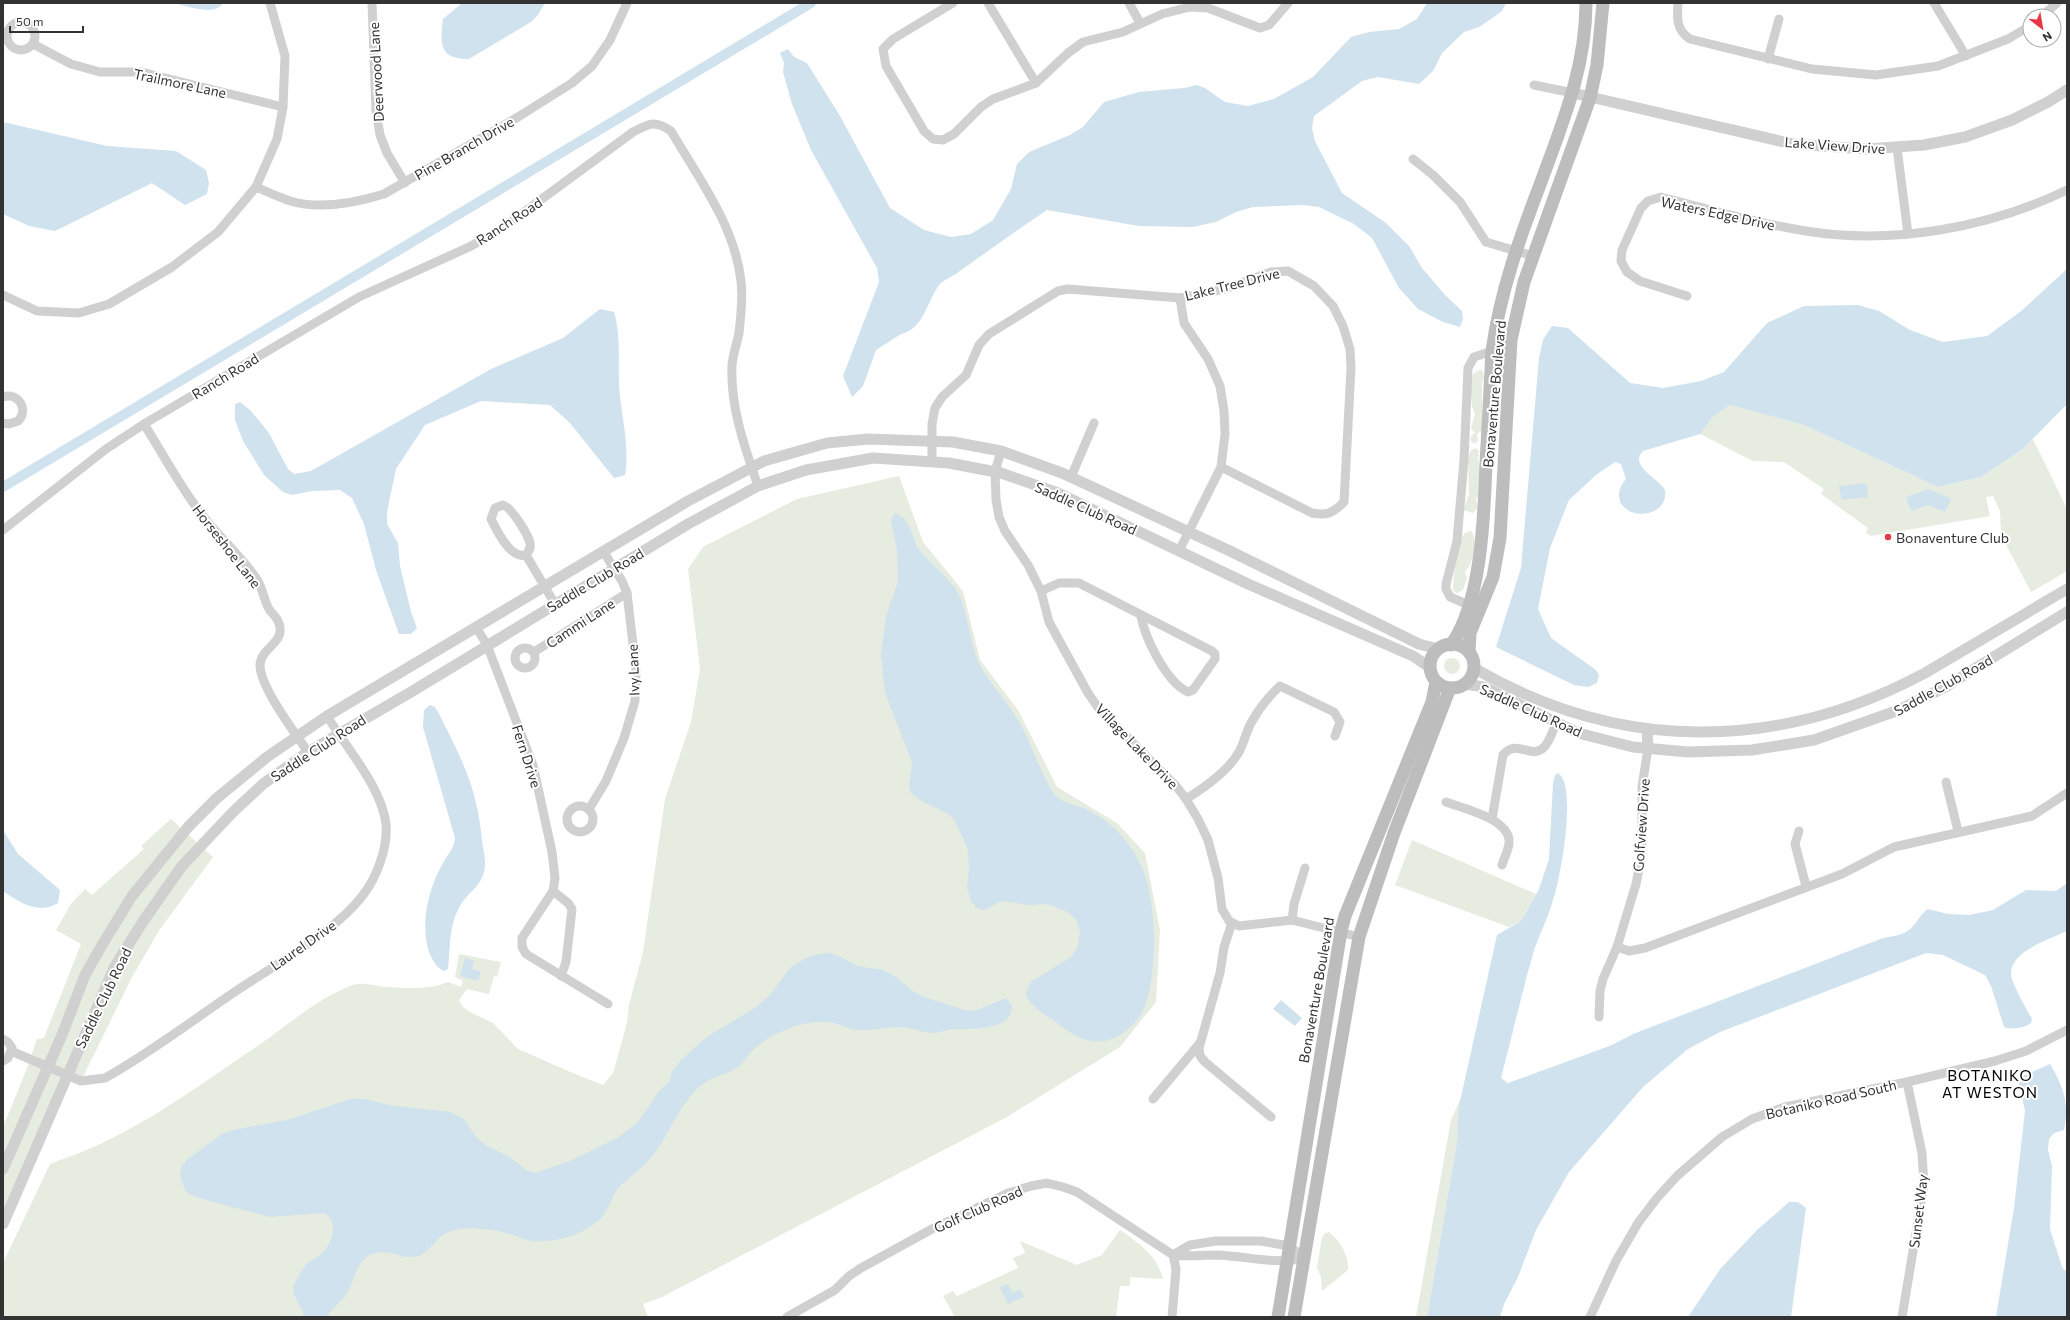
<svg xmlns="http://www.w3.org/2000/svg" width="2070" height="1320" viewBox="0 0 2070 1320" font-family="Commissioner,sans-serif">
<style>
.green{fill:#e6ecdf}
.water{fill:#cfe2ee}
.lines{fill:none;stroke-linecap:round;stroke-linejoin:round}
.canal{stroke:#cfe2ee;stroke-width:10}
.minor{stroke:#d0d0d0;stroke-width:9}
.tertiary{stroke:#d0d0d0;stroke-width:11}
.secondary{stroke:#bdbdbd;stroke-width:13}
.poi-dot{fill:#e63946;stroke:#fff;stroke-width:1.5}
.labels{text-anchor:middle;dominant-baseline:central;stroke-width:4;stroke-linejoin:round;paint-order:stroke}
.street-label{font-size:14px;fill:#333;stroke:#fff}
.poi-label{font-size:14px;fill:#333;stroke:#fff;text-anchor:start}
.neighbourhood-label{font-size:15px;letter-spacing:1px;fill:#000;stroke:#fff}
</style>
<rect width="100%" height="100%" fill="#fff"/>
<!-- green -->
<g class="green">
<path d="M1479,370h3l2,7 -2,6v47l-5,4 1,7 -4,3 -4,-4 2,-5 3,-2 -4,-5 4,-14 -3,-8 -2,-22 3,-10z"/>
<path d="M1730,405l74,20 134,62 43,-10 42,-28 10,-10 34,70v62l-36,21 -30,-57 -1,-24 -7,-15 -7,1 4,19 -119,20 -5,-3 2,-5 -47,-34 3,-5 -40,-27 -31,-1 -53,-27 14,-18z"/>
<path d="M1476,448l3,3 -1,10 3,8 -2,27 -3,2 2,9 -5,6 -10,-3 6,-15 -1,-36 3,-9z"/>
<path d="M899,476l24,66 40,49 17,69 38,50 39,77 60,36 28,30 15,77 -4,72 -36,45 -115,71 -343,179 -19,7 5,13h-645v-54l47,-99c24,-9 49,-18 72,-31 48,-25 92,-58 137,-88 29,-20 58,-46 91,-59 13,-5 23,0 36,1 20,1 44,3 62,-5l13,5 2,-6 -8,-4 4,-23 42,8 -4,15 -3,-1 -5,18 -22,-5 -8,11 4,7 7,5 23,11 25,26 50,22 35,14 10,-12 14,-50 2,-18 14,-53 22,-153 26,-77 9,-53 -12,-100 15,-22 94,-48z"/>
<path d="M1471,531c8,9 2,33 -6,41l2,6 -4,12 -6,3 -4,-3 2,-31 5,-13v-7l5,-6z"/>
<circle cx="1452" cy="666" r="8"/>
<path d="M171,819l42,38 -53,72 -28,48 -51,104 -14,-6 -64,149v-97l23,-56 11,-32 7,-1 37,-94 -25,-14 15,-26 14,-15 7,6 52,-46 -3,-3z"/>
<path d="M1412,840l124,54 -15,27 -12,6 -114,-42z"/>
<path d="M1461,1098l-4,44 -30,175h-11l35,-197z"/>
<path d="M1120,1230c20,14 37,25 43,49l-33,-2v9h-10l-4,31h-161l-12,-21 10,-5 4,5 61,-28 -5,-10 12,-5 -5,-12 57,24 25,-10z"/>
<path d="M1329,1232c11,9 20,24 19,38l-26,21 -1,-14 -4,-10 5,-29 2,-4z"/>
</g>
<!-- water -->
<g class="water">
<path d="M174,3h49c-8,14 -35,3 -49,0z"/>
<path d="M462,3h83l-7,12 -7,7 -62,37c-30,0 -29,-15 -26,-40z"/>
<path d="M1427,3h79l-4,8 -11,8 -12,8 -15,5 -22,21 -9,18 -14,13 -41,-7 -16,4 -48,35 -2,12 3,13 27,52 44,30 23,23 13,22 24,28 16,15 1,8 -3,8 -17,-5 -25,-13 -19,-21 -27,-50 -18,-14 -35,-17 -16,-2 -50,2 -17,5 -20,10 -23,5 -54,-1 -92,-16c-30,20 -60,42 -90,63 -5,4 -14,7 -18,12 -11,15 -16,45 -38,49l-25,16 -13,36 -11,11 -9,-21 36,-94 -2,-14 -66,-118 -19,-46 -9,-32 1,-9 -4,-10 8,-4 6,8 13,6 33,53 50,92 34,22 27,7 20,-3 22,-14 18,-31 6,-25 12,-12 41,-17 13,-8 21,-25 35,-10 45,-4 13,-3 8,3 20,14 23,4 26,-7 39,-22 38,-40 18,-5 30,-3 18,-10z"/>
<path d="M3,122l104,24 69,5 30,19 3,13 -2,11 -22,11 -33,-22 -97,48 -26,-5 -26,-12z"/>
<path d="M2067,269v135l-44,45 -42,28 -43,10 -134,-62 -74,-20 -16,11 -14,18 -57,17c-15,14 16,28 22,39 3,17 -15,27 -30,23 -6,-1 -10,-5 -14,-9 -4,-10 -2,-17 5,-25l-5,-15 -6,-2 -19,13 -27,25 -19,48 -12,61 13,29 45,32 3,5 -2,8 -9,4 -14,-2 -78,-38 25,-79 18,-210 4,-18 9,-14 16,2 62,55 33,5 38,-7 23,-9 43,-49 37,-17 54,-1 21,6 31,19 33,12 44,-6 33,-24z"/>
<path d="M600,309l14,3c7,24 4,48 5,74 2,29 11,59 6,89l-11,3 -44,-55 -20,-18 -69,-4 -56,24 -29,44 -9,43v12l11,19 2,23 11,46 6,16 -6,6h-12l-23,-64 -12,-46 -12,-26 -12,-8 -28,1 -20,4 -9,-3 -19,-17 -21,-34 -8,-21v-16l5,-2 10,8 11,13 8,10 19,36 6,5 17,-3 180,-102 72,-31z"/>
<path d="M1864,483l3,2 1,13 -2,1 -1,-2 -22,3 -2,-2 -2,-13 2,-1 1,2z"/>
<path d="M1929,489l22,10 -6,13 -17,-7 -17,6 -5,-14z"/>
<path d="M895,513c16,5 16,24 24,36 12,17 32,28 41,48 11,26 10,58 27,80 13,18 26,33 36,52 8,15 23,57 33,67 8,8 20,9 30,13 34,16 58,49 64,86 6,33 6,79 -5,111 -5,14 -19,28 -33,33 -17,7 -38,-2 -51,-13 -14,-12 -27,-15 -35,-31l2,-8 4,-6 39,-24 6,-9 3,-15 -3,-12 -9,-9 -21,-8 -17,1 -29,-4 -14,8 -5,1 -6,-3 -6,-7 -3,-14 2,-17 -1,-19 -14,-31 -7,-6 -24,-11 -11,-8 -3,-6 3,-26 -27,-69 -4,-39 5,-38 12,-34 -1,-33 -6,-26 1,-6z"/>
<path d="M430,705l5,2 4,7c23,45 38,74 43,126 1,11 5,20 2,32 -4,15 -15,20 -23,32 -13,22 -10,41 -13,65l-4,2c-8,-3 -12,-12 -15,-19 -9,-28 -1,-62 13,-87 5,-11 12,-15 13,-27l-32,-111 1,-17z"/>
<path d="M1558,773c20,12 2,107 -5,127 -5,19 -15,36 -20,54 -12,41 -21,83 -32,124l7,5 104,-38 21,-11 250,-96c11,-2 23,-3 30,-12 6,-6 7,-12 15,-17l20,5 21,1 24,-5 33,-20 30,1 11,-8v48c-17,8 -57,20 -56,43 0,8 16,36 21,45l-1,4c-6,5 -20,7 -27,4l-13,-41 -6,-11 -42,-20 -17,-2 -206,79 -32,17 -45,38 -74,85 -33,58 -18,47 -14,27 -4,13h-73l30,-175 2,-36 38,-171 24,-14 18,-32 10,-30 4,-76 2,-8z"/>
<path d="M3,830l15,24 42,36 -2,13c-19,12 -38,0 -55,-12z"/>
<path d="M829,953l12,4 16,9 26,4 13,7 18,15 10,5 44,14 9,-1 29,-12 6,7c2,26 -42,24 -59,24 -7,1 -14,4 -21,4 -11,-1 -21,-6 -33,-6 -14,0 -28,4 -42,3 -8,-1 -13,-4 -20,-6 -7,-3 -21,-2 -29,-1 -21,4 -41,14 -56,28 -5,5 -8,12 -14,16 -12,8 -26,9 -38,19 -18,16 -27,39 -40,59 -6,10 -15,20 -25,28 -5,5 -11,9 -16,14 -6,7 -9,18 -14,26 -3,6 -13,12 -19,16 -11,8 -39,14 -53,12 -7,-1 -13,-4 -20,-6 -13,-5 -40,-8 -54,-6 -25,4 -25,22 -41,27 -13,4 -24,-4 -37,-4 -24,1 -25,27 -35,43 -6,8 -14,13 -19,22h-23c-1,-10 -14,-22 -10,-32 2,-5 7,-14 11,-19 4,-5 10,-7 15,-11 12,-9 20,-33 4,-42l-55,4 -69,-19 -11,-4 -4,-4 -5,-16 2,-9 7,-7 33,-24 10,-4 55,-10 63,-21h15l24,6 61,7 14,7 12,18 9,8 21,10 22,16 7,2 35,-12 49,-24 20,-16 20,-30 10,-9 3,-10 9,-12 27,-24 47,-28 15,-13 20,-27 12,-8 12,-5z"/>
<path d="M465,958l9,3 -2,8 9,3 -3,9 -18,-5z"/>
<path d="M1281,1000l21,18 -7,8 -22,-17z"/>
<path d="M2050,1064c13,22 20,40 14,66l-10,3 -5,6 -1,11 4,16 -2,63 12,38 5,5v45h-71l18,-109 11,-97 -7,-33z"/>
<path d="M1789,1202h9l8,6 -15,109h-103l33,-49 36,-38z"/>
<path d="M1008,1284l5,9 7,-4 4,8 -16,7 -8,-17z"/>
</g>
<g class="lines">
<!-- canal -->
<path class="canal" d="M3,487l808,-484"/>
<!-- minor -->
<g class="minor">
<path d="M372,3l4,108 4,24 7,18 18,30"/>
<path d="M953,3l-60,36 -10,10 3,17 38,65 9,8 10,1 11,-6 27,-27 12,-8 43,-16 32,-30 15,-11 40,-10 39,-18 28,-7 18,1 52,20 9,-3 19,-22"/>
<path d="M988,3l48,80"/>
<path d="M1129,3l11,20"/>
<path d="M1678,3c-1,15 -2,27 12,36l122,30 64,6 62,-9 70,-27 22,-13"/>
<path d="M1934,3l32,53"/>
<path d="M2042,16l15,-13"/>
<circle cx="21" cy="36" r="14"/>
<path d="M33,44l38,20 29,8h41l142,35"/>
<path d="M1768,59l11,-40"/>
<path d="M1534,85l39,8"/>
<path d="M1897,148l11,86"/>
<path d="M1413,159l20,16 27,27 26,40 47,14"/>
<path d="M256,187c11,5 23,10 34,14 31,9 65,2 94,-7l134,-77 54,-34 20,-17 18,-26 17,-37"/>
<path d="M3,295l34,16 42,2 30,-9 63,-37 46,-35 38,-45 21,-48 6,-32 2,-51 -15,-53"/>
<path d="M1687,296l-47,-15 -13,-9 -6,-11 1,-11 19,-42 7,-7 13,-4c49,13 96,26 145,34 87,14 182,-3 261,-41"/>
<path d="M3,397c16,-5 26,13 15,24l-9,3 -6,-1"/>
<path d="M144,424c17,27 32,55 50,80 18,27 44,48 62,74 7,9 7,21 13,31 2,4 7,7 9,12 10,22 -17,25 -18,44 0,22 35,68 48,87"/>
<path d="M1001,451l-6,21 1,28 3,17 6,14 23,34 13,26 8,31 39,71 11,16 77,77 10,13 12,20 10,21 10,38 4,31 7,12 10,5 53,-6 67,17"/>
<path d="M932,462v-38l3,-16 7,-11 24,-22 13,-30 10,-11 69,-43 10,-2 112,9 45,-9 46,-17 17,-1 26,15 19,20 10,20 7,23 1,19 -7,134c-11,11 -17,14 -32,11l-91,-46"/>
<path d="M1071,477l23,-54"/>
<path d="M503,505c8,2 25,29 27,38 1,5 -1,8 -4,12 -15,5 -29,-24 -35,-36l4,-11z"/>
<path d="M3,530l103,-81 38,-25 215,-127 110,-50 28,-15 136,-100c17,-9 22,-12 38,-1 27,46 64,95 70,150 2,17 0,35 -2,52 -2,10 -6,21 -7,32 -2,42 13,83 26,121"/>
<path d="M1179,551l42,-84 4,-33 -1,-23 -4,-25 -12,-27 -24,-36 -4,-25"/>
<path d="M526,555l29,49"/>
<path d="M1041,591l18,-8h20l133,68 3,3v5l-22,31 -5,2c-22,-10 -43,-54 -47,-76"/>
<path d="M1469,605l-19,-8 -4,-8v-5l11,-43 7,-81 4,-92 6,-11 18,-6"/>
<path d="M476,627l11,18 46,120 19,87 3,26 -2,13 -31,47v9l4,7 82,50"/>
<circle cx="525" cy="658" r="10"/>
<path d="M534,652l93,-59"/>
<path d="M1946,782l12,49"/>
<path d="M1186,799c18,-11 42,-28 53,-47 5,-9 7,-20 12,-29 7,-13 18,-27 29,-37l54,26 6,10 -5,14"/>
<path d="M1446,802c18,7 66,17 63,42 -1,7 -5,14 -7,21"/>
<circle cx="580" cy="819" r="13"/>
<path d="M589,809l17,-28 18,-43 11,-37 1,-31 -9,-77 -5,-12 -19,-30"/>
<path d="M1492,819l11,-64c15,-18 29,7 42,-9 5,-6 8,-15 11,-23"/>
<path d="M1799,831l-4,13 11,42"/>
<path d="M553,891l15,12 4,6 -6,53 -5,14"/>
<path d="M1292,920l2,-16 11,-36"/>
<path d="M1232,923l-8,24 -4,26 -21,75 1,8 5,6 66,55"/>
<path d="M1617,947l12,4 16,-3 197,-74 52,-27 138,-31 35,-23"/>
<path d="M1599,1017l1,-26 3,-12 14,-32 19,-63 6,-30v-67l6,-39"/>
<path d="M3,1039l5,3 4,6 -4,10 -5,3"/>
<path d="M11,1051l70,30 24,-3c45,-25 88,-58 131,-87 38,-25 100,-60 127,-96 14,-18 25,-48 23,-71 -4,-36 -40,-77 -59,-108"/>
<path d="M1153,1099l47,-56"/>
<path d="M1216,1241h45l28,5 16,12c-32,7 -57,-2 -89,-3 -15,0 -28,2 -43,0l17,-10z"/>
<path d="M787,1317l48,-27 14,-14 12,-8 71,-39 76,-36 23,-7 16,-3 16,4 14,5 96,63 3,14 -4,48"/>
<path d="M1590,1317l26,-56 22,-38 19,-25 20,-22 45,-39 30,-18 33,-12 122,-25 88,-21 31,-10 41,-21"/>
<path d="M1902,1317l22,-132 -2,-32 -15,-71"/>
</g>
<!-- tertiary -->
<g class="tertiary">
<path d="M1573,93l220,51 73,5 58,-4 41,-8 47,-17 36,-18 19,-12"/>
<path d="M1474,668c145,85 304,84 451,5l142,-84"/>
<path d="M1465,684l19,3 94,46 55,14 55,5 64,-2 62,-10 85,-30 46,-23 122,-75"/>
<path d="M1647,729l1,19"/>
<path d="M3,1169l59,-134 23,-60 17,-30 30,-49 57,-70 28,-28 50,-41 60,-41 361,-215 76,-40 63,-18 41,-4 85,3 48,9 61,22 168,78 189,93 19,5"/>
<path d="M3,1224l112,-258 29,-46 38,-54 51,-54 30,-28 45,-32 103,-60 277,-168 70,-38 48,-16 67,-12 76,5 52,10 57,20 190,91 165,72 16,11"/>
</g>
<!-- secondary -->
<g class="secondary">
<circle cx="1452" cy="666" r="22"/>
<path d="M1451,645c31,-43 33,-130 35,-181 2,-38 4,-76 6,-113 8,-59 28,-114 49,-169 22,-60 45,-115 45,-179"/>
<path d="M1469,652l1,-19 23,-56 7,-39 11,-198 13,-58 66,-184 7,-33 6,-62"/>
<path d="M1278,1317l63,-386 4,-15 87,-214 4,-20"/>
<path d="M1294,1317l65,-380 35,-104 56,-145"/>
</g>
</g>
<!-- markers -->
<circle class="poi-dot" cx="1888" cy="537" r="4"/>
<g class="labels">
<!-- street labels -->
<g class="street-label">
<text transform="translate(376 72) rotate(-93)">Deerwood Lane</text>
<text transform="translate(180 83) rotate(12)">Trailmore Lane</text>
<text transform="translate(1835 145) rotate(4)">Lake View Drive</text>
<text transform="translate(464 148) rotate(-30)">Pine Branch Drive</text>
<text transform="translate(1718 213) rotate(12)">Waters Edge Drive</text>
<text transform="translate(509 221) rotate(-33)">Ranch Road</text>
<text transform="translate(1232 284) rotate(-14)">Lake Tree Drive</text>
<text transform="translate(225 376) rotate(-31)">Ranch Road</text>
<text transform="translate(1494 394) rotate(-85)">Bonaventure Boulevard</text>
<text transform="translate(1086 508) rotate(24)">Saddle Club Road</text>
<text transform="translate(227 546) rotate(52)">Horseshoe Lane</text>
<text transform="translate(595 580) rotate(-31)">Saddle Club Road</text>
<text transform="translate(580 623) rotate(-33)">Cammi Lane</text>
<text transform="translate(633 670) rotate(-92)">Ivy Lane</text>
<text transform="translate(1943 685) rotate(-29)">Saddle Club Road</text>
<text transform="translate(1531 710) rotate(24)">Saddle Club Road</text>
<text transform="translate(1137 746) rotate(46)">Village Lake Drive</text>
<text transform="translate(318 748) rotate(-33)">Saddle Club Road</text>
<text transform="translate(527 756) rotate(72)">Fern Drive</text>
<text transform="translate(1641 825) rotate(-86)">Golfview Drive</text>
<text transform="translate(303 945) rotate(-35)">Laurel Drive</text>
<text transform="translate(1316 990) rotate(-80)">Bonaventure Boulevard</text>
<text transform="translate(103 998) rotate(-64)">Saddle Club Road</text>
<text transform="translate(1831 1099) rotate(-13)">Botaniko Road South</text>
<text transform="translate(978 1209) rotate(-24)">Golf Club Road</text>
<text transform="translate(1918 1211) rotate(-83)">Sunset Way</text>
</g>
<!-- poi labels -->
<g class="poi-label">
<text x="1896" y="537">Bonaventure Club</text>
</g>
<!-- neighbourhood labels -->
<g class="neighbourhood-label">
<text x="1990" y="1075">BOTANIKO<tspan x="1990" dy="17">AT WESTON</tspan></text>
</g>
</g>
<!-- border -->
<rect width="2070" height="1320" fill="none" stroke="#333333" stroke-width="8"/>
<!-- north arrow -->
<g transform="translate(2042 28) rotate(149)"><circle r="19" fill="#ffffff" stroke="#adadad"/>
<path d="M0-3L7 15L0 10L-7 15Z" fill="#e63946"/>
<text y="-6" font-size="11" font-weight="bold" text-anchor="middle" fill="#333333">N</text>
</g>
<!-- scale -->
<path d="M10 26v6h73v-6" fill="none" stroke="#333333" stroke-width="2"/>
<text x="16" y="26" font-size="12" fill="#333333" stroke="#ffffff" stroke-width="3" paint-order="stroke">50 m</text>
</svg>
